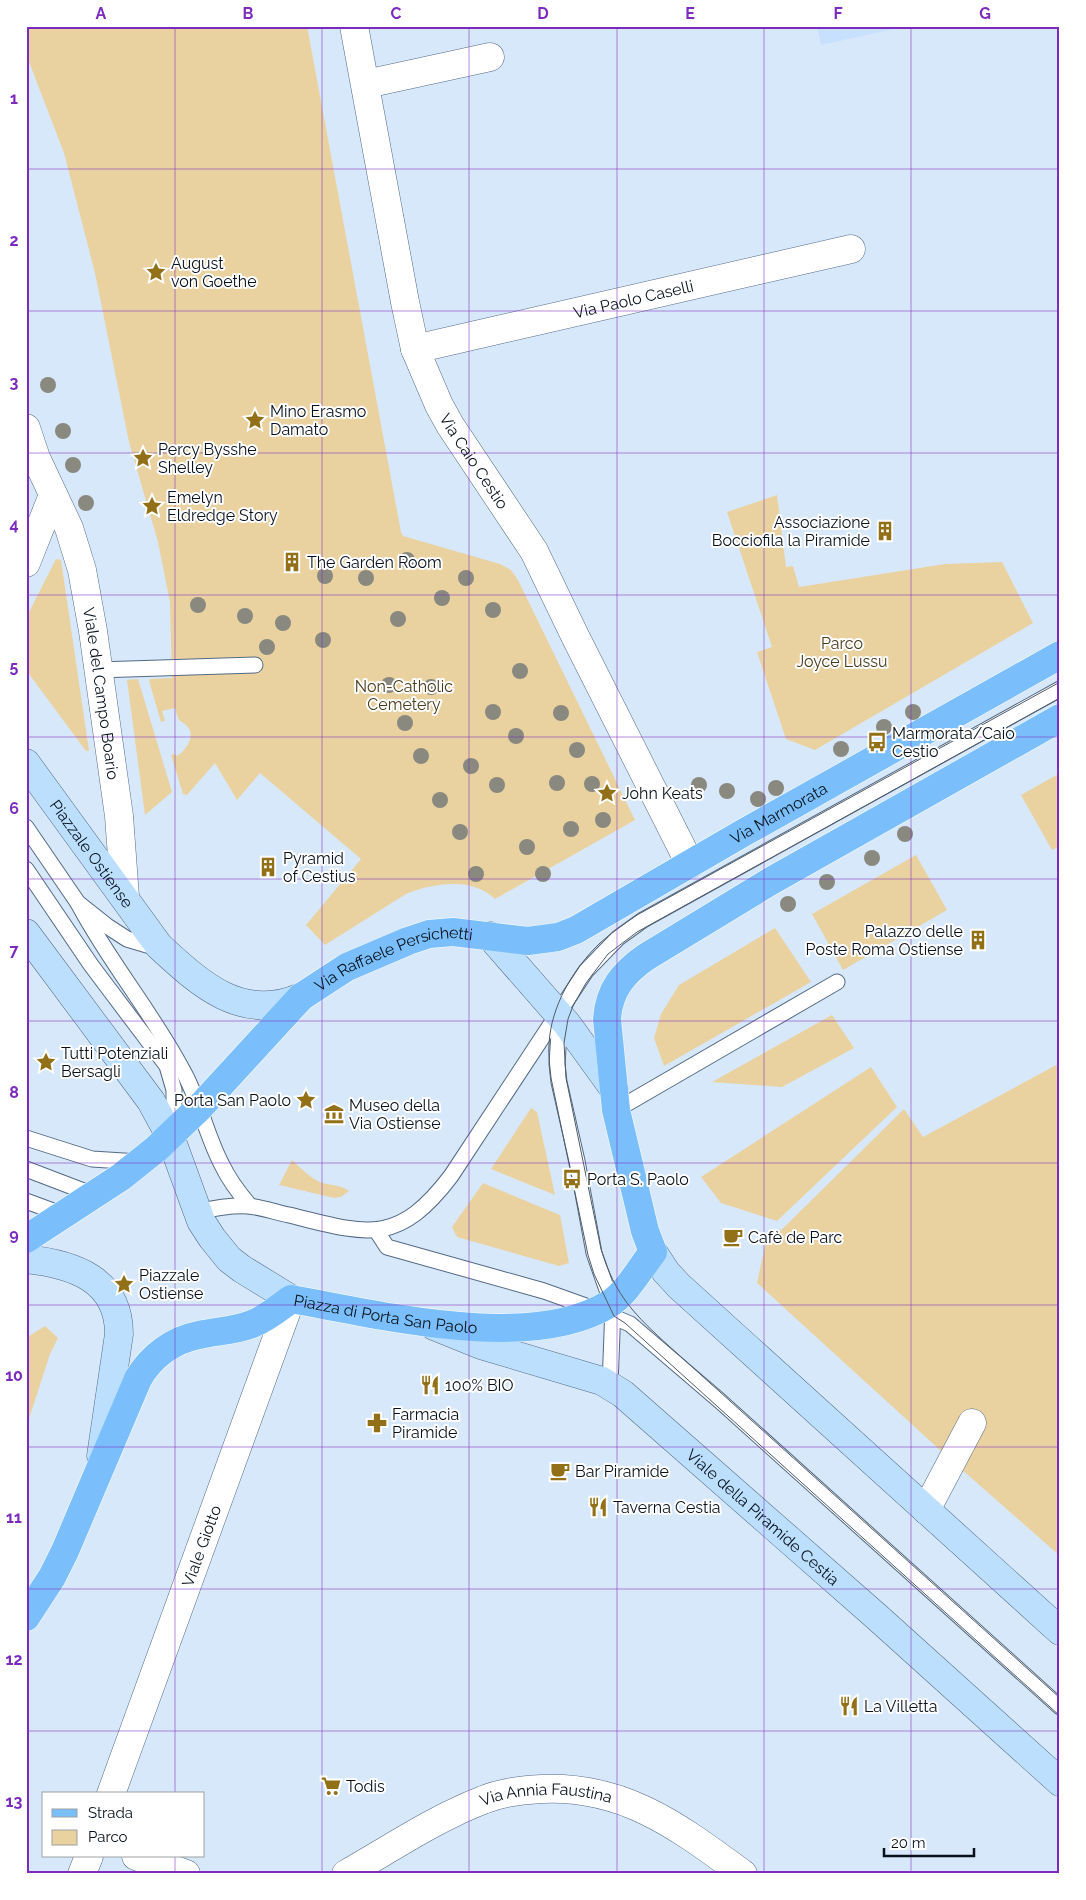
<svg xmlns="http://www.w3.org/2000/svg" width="1086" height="1900" viewBox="0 0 1086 1900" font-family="Raleway,sans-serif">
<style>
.built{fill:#c7e0fd}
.green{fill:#e9d2a0}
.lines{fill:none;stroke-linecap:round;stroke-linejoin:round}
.lane-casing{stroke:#536a84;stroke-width:17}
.street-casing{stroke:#536a84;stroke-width:29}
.secondary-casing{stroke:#536a84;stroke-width:29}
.primary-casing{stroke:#fff;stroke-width:29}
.lane{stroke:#fff;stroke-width:15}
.street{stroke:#fff;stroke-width:28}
.secondary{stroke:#bcdffe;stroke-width:28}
.primary{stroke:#7abffc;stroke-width:28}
.tram{stroke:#505c69;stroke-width:1}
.tree{fill:#898980}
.grid{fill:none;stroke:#7b2cbf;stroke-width:1;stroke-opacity:0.55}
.labels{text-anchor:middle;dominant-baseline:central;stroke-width:4;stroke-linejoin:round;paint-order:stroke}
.poi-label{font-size:16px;fill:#08111b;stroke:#fff;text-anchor:start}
.street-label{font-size:16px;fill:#08111b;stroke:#fff}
.park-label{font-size:16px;fill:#493b1c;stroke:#fff}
.neatline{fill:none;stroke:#7b2cbf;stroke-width:2}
.grid-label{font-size:16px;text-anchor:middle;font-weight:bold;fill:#7b2cbf}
</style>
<rect width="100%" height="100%" fill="#d8e8fb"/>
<!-- built -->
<path class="built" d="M817,26h90l-86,19z"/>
<!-- green -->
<g class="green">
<path d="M26,26h281l94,506 2,4 97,28 11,6 7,10 117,240 -140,79c-23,-22 -61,-16 -89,-5l-81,51 -19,-20 55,-66 -101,-86 -23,27 -22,-37 -28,32 -4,-1 -12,-39 3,-1 3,2c9,-6 20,-21 9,-31 -2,-2 -5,-3 -7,-5 -2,-3 -3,-9 -4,-12l-13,3 3,10 -4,1 -12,-41 1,-2 22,-1 -2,-76 -12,-60 -29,-100 -34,-169 -31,-120 -38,-99z"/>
<path d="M777,495l9,72 7,-1 6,21 146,-23 57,-2 31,61 -218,127 -29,-11 -29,-87 15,-5 -45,-135z"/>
<path d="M56,559l5,1 28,191h-3l-60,-81v-52z"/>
<path d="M138,679l34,113 -27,23 -18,-135z"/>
<path d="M1060,773v73l-8,4 -31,-55z"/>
<path d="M916,855l31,55 -104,60 -31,-56z"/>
<path d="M775,928l36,54 -147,84 -10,-28 7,-24 18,-29z"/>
<path d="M832,1015l22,33 -72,39 -70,-5z"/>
<path d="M1060,1063v493l-108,-95 -195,-178 8,-37 139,-137 19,28z"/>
<path d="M871,1067l26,40 -120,114 -56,-18 -20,-26z"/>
<path d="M531,1108l6,4 18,83 -64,-26z"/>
<path d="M292,1160c8,7 17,17 28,22 10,4 20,2 29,9l-8,6 -7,1 -55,-13z"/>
<path d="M483,1183l77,32 9,48 -10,3 -102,-29 -5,-10z"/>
<path d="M45,1326l13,12 -8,16 -23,71 -1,9v-96z"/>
</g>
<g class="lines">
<defs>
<g id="lane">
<path d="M97,670l158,-5"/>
<path d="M26,827l52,76 29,23 20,13 20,6 12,1"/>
<path d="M26,869l65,96 76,101 7,24v18l-3,26"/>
<path d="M78,903c31,59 74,109 105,168 17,30 23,64 39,94 7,15 17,28 28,41"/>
<path d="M563,1015l-4,18 -2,31 2,18 18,79 17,92 19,54 -3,78"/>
<path d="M616,1110l221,-128"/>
<path d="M26,1138l66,21 47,3"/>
<path d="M26,1169l68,26"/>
<path d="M26,1201l38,14"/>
<path d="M198,1212c17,-4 32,-7 50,-6 13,1 27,6 41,9 77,19 108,32 162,-39l135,-205 32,-33 25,-18 417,-231"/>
<path d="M376,1230l11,17 157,44 53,19 33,14 90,77 340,306"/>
</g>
<g id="street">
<path id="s1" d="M354,26l51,276 10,47 24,56 11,20 84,126 41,85 115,228"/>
<path d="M366,84l124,-27"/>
<path id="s2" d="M415,349l436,-100"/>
<path id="s3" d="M26,428l10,30 33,70 13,42 11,61 26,185 6,81"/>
<path d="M26,563l27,-68"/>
<path d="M926,1510l46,-87"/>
<path id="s4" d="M111,1794l180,-495"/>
<path d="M136,1856l50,18"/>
<path d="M82,1874l7,-18"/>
<path id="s5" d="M346,1874c44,-25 90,-56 137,-74 19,-8 39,-10 59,-11 83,-4 138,39 201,85"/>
</g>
<g id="secondary">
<path id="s6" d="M26,763l133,183c41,38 83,77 142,51"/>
<path d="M26,933l125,168 19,35 31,85 11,17 17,21 13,10 49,30"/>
<path d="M490,936l77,88 47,65"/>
<path d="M653,1252l13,20 13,14 381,345"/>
<path d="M26,1259c47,5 93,20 93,75l-18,122"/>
<path id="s7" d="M434,1326l47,19 121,36 21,13 254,223 183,165"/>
</g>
<g id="primary">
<path id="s8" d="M26,1239l95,-62 35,-28 44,-42 101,-110 46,-30 61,-26 21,-7 24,-2 75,9 30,-4 18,-7 167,-97 317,-178"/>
<path id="s9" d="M26,1617l26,-40 13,-26 73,-172c13,-23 35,-39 61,-44 17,-4 36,-4 53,-11 15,-6 27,-16 39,-25 87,15 239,54 318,5 17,-10 32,-37 44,-52l-8,-21 -29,-121 -9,-91c2,-29 16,-46 39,-62l125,-76 289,-163"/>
</g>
</defs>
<!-- lane casing -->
<use href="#lane" class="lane-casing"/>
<!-- street casing -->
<use href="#street" class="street-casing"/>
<!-- secondary casing -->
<use href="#secondary" class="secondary-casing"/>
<!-- primary casing -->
<use href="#primary" class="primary-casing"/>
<!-- lane -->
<use href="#lane" class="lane"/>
<!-- street -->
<use href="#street" class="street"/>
<!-- secondary -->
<use href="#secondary" class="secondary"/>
<!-- primary -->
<use href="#primary" class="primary"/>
<!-- tram -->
<g class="tram">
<path d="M1060,682l-423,233c-13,9 -26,18 -37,28 -27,26 -49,63 -51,101 -1,11 1,23 2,34l37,177 6,19 20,42 11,7 435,393"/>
<path d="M1060,698l-423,234 -29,22 -22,29 -13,23 -5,13 -4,24 2,35 35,171c14,47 34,66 69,98l390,351"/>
</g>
</g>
<!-- trees -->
<g class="tree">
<circle cx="48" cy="385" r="8"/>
<circle cx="63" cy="431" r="8"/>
<circle cx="73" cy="465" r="8"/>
<circle cx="86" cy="503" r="8"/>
<circle cx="407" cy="560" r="8"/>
<circle cx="325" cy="576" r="8"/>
<circle cx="366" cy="578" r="8"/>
<circle cx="466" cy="578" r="8"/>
<circle cx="442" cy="598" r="8"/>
<circle cx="198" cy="605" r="8"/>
<circle cx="493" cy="610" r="8"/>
<circle cx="245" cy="616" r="8"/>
<circle cx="398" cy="619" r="8"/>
<circle cx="283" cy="623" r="8"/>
<circle cx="323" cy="640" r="8"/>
<circle cx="267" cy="647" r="8"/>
<circle cx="520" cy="671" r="8"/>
<circle cx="389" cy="685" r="8"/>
<circle cx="431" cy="687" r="8"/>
<circle cx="493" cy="712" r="8"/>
<circle cx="913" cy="712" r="8"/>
<circle cx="561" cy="713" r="8"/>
<circle cx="405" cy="723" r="8"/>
<circle cx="884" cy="727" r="8"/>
<circle cx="516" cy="736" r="8"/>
<circle cx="841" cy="749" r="8"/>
<circle cx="577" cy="750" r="8"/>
<circle cx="421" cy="756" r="8"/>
<circle cx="471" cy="766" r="8"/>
<circle cx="557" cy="783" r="8"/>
<circle cx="592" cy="784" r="8"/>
<circle cx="497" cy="785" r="8"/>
<circle cx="699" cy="785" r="8"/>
<circle cx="776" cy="788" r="8"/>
<circle cx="727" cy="791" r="8"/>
<circle cx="758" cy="799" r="8"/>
<circle cx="440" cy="800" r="8"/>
<circle cx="603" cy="820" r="8"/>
<circle cx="571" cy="829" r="8"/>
<circle cx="460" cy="832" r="8"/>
<circle cx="905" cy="834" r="8"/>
<circle cx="527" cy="847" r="8"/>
<circle cx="872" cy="858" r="8"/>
<circle cx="476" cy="874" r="8"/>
<circle cx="543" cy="874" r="8"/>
<circle cx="827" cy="882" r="8"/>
<circle cx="788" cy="904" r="8"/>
</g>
<!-- grid -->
<path class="grid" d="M175,26v1768M322,26v1848M469,26v1848M617,26v1848M764,26v1848M911,26v1848M26,169h1034M26,311h1034M26,453h1034M26,595h1034M26,737h1034M26,879h1034M26,1021h1034M26,1163h1034M26,1305h1034M26,1447h1034M26,1589h1034M26,1731h1034M175,1856v18"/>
<!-- icons -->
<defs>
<symbol id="sight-bare" viewBox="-9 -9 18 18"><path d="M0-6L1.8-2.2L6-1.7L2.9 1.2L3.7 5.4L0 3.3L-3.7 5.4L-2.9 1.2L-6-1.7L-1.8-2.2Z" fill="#927017" stroke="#fff" stroke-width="2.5" paint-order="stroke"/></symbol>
<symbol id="building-bare" viewBox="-9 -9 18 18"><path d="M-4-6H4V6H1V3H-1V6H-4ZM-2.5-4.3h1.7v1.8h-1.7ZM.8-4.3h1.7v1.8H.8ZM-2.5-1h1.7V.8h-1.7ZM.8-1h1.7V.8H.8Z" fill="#927017" stroke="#fff" stroke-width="2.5" paint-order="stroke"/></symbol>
<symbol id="bus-bare" viewBox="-9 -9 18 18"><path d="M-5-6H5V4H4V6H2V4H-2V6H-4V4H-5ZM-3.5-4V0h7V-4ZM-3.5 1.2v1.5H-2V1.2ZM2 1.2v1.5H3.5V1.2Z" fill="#927017" stroke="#fff" stroke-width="2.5" paint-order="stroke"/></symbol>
<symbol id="museum-bare" viewBox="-9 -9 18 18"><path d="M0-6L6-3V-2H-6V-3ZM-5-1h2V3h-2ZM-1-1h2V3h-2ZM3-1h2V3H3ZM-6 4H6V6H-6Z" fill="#927017" stroke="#fff" stroke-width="2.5" paint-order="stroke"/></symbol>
<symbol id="cafe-bare" viewBox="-9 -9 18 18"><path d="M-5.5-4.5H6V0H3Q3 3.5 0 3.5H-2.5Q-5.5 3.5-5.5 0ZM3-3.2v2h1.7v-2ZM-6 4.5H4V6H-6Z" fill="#927017" stroke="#fff" stroke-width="2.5" paint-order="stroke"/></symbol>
<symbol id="restaurant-bare" viewBox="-9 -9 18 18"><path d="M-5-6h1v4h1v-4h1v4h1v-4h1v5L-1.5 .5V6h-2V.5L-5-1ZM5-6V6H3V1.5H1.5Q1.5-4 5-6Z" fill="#927017" stroke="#fff" stroke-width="2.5" paint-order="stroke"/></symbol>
<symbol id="pharmacy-bare" viewBox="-9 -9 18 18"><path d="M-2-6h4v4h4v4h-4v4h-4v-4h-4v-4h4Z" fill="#927017" stroke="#fff" stroke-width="2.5" paint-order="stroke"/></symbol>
<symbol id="supermarket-bare" viewBox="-9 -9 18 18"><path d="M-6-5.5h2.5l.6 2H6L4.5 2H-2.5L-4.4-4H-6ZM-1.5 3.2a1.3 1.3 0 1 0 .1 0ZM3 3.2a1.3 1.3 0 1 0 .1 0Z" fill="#927017" stroke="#fff" stroke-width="2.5" paint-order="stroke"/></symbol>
</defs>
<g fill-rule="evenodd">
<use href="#sight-bare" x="142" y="258" width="28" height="28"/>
<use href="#sight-bare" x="241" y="406" width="28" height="28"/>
<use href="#sight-bare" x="129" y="444" width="28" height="28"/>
<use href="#sight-bare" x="138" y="492" width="28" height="28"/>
<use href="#building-bare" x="871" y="517" width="28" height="28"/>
<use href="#building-bare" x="278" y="548" width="28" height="28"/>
<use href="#bus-bare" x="863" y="728" width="28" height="28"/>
<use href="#sight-bare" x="593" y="779" width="28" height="28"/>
<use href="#building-bare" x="254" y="853" width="28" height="28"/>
<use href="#building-bare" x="964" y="926" width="28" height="28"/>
<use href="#sight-bare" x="32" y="1048" width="28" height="28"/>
<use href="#sight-bare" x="292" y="1086" width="28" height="28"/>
<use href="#museum-bare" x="320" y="1100" width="28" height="28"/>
<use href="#bus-bare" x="558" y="1165" width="28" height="28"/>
<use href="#cafe-bare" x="719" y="1223" width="28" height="28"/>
<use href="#sight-bare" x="110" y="1270" width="28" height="28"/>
<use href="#restaurant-bare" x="416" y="1371" width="28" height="28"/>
<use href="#pharmacy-bare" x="363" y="1409" width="28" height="28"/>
<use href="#cafe-bare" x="546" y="1457" width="28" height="28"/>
<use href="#restaurant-bare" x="584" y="1493" width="28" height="28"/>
<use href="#restaurant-bare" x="835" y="1692" width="28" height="28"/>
<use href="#supermarket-bare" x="317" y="1772" width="28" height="28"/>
</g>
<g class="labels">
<!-- poi labels -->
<g class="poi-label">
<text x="171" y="263">August<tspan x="171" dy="18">von Goethe</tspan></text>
<text x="270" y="411">Mino Erasmo<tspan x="270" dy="18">Damato</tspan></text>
<text x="158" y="449">Percy Bysshe<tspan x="158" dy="18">Shelley</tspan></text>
<text x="167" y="497">Emelyn<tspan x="167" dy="18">Eldredge Story</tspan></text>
<text x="870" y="522" text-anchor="end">Associazione<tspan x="870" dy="18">Bocciofila la Piramide</tspan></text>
<text x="307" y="562">The Garden Room</text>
<text x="892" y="733">Marmorata/Caio<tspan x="892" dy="18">Cestio</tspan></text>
<text x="622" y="793">John Keats</text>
<text x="283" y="858">Pyramid<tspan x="283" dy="18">of Cestius</tspan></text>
<text x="963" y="931" text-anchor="end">Palazzo delle<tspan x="963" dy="18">Poste Roma Ostiense</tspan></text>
<text x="61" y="1053">Tutti Potenziali<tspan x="61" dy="18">Bersagli</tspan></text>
<text x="291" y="1100" text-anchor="end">Porta San Paolo</text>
<text x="349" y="1105">Museo della<tspan x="349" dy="18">Via Ostiense</tspan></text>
<text x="587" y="1179">Porta S. Paolo</text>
<text x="748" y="1237">Cafè de Parc</text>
<text x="139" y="1275">Piazzale<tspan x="139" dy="18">Ostiense</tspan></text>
<text x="445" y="1385">100% BIO</text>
<text x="392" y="1414">Farmacia<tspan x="392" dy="18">Piramide</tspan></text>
<text x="575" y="1471">Bar Piramide</text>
<text x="613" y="1507">Taverna Cestia</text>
<text x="864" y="1706">La Villetta</text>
<text x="346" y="1786">Todis</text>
</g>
<!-- street labels -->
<g class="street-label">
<text stroke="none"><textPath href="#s2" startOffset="224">Via Paolo Caselli</textPath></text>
<text stroke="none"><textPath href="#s1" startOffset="456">Via Caio Cestio</textPath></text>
<text stroke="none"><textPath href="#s3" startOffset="278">Viale del Campo Boario</textPath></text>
<text stroke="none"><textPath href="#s8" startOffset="895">Via Marmorata</textPath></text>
<text stroke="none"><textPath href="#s6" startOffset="112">Piazzale Ostiense</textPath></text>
<text stroke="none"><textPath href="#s8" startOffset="471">Via Raffaele Persichetti</textPath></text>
<text stroke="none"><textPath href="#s9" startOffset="538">Piazza di Porta San Paolo</textPath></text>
<text stroke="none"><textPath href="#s7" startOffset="388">Viale della Piramide Cestia</textPath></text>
<text stroke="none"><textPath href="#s4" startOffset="264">Viale Giotto</textPath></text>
<text stroke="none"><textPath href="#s5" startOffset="220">Via Annia Faustina</textPath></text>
</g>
<!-- park labels -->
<g class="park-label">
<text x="842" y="643">Parco<tspan x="842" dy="18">Joyce Lussu</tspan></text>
<text x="404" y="686">Non-Catholic<tspan x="404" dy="18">Cemetery</tspan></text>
</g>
</g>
<!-- border -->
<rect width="1086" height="1900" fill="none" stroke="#ffffff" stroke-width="55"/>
<!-- legend -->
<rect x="42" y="1792" width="162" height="65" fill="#ffffff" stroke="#9ca0a4"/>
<rect x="52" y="1809" width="25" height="8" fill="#7abffc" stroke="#9ca0a4"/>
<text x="88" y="1818" font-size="15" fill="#08111b">Strada</text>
<rect x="52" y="1830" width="25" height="15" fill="#e9d2a0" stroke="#9ca0a4"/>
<text x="88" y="1842" font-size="15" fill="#08111b">Parco</text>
<!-- scale -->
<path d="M884 1848v8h90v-8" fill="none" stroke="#08111b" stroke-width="2.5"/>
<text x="891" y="1848" font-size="15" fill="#08111b" stroke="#ffffff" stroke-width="4" paint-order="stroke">20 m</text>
<rect x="28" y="28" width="1030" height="1844" class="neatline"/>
<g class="grid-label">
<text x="101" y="19">A</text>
<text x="248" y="19">B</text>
<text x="396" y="19">C</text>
<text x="543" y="19">D</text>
<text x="690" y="19">E</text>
<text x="838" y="19">F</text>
<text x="985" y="19">G</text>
<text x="14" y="104">1</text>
<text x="14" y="246">2</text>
<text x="14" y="388">3</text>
<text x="14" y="530">4</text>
<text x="14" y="672">5</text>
<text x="14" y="814">6</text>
<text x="14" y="956">7</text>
<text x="14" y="1098">8</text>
<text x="14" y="1240">9</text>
<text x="14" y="1381">10</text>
<text x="14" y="1523">11</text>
<text x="14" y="1665">12</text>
<text x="14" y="1807">13</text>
</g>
</svg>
